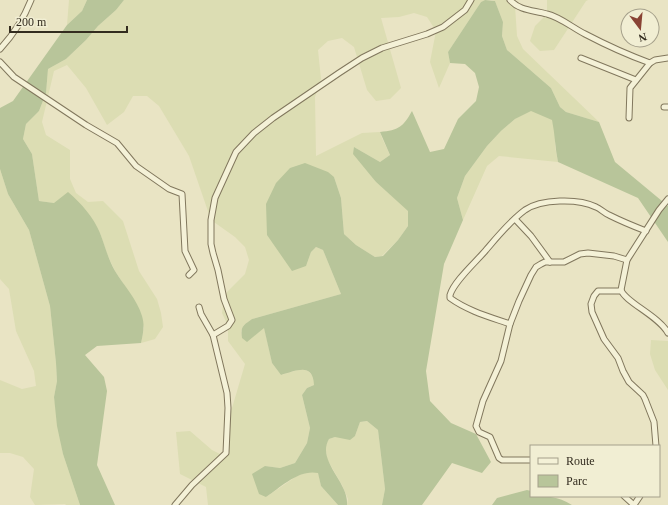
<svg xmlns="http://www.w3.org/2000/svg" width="668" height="505" viewBox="0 0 668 505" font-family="Georgia,serif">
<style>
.farmland{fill:#dcddb3}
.green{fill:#b8c59a}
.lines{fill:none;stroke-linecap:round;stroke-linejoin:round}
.minor-casing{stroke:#81775d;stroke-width:7}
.minor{stroke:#f4f1d7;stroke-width:5}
</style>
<rect width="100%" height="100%" fill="#e9e4c4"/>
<!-- farmland -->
<g class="farmland">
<path d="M69,0h18l-5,11 -15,14z"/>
<path d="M124,0h361l-4,2 -33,50 2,11 -11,25 -9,-26 6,-31 -9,-14 -13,-4 -15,4 -18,1 20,70 -11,11 -14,2 -9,-11 -13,-43 -12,-9 -14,3 -10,9 3,29 -6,18 1,59 46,-23 18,-1 2,6 8,17 -10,7 -26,-15 22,35 33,29 -1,15 -10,14 -16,16 -7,1 -19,-12 -12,-11 -3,-36 -7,-21 -28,89 5,-14 5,-5 7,3 18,44 -89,25 -8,6 -3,6 1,7 22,-11 8,36 9,12 20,-6 7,2 6,6v8l-7,3 -5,7 8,33 -3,15 -12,20 -15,5 -15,-2 1,31 31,-21 14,-5 7,1 3,14 17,19h-130l-2,-18 -26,-13 -4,-42 14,-1 22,19 12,6 3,-31 18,-61 -17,-23v-15l-6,-13 2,-14 3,-7 18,-18 4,-14 -4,-13 -10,-10 -24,-17 -22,-64 -30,-50 -12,-10h-14l-9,16 -17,13 -21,-37 -19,-23 -13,6 -12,51 4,13 24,15v29l6,14 12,9 15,-1 20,20 16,50 18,28 4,14 2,14 -8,12 -14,4 3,-15 -7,-23 -22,-34 -8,-17 -7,-21 -46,-30 -15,-2 -7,-47 -9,-15 3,-15 13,-13 7,-18 2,-24 18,-10 20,-19 12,-14 18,-16z"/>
<path d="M491,0h25l-1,6 2,30 6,13 76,73 -33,-10 -6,-5 -9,-19 -44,-38 -5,-14 1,-14 -8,-21z"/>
<path d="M547,0h41l-2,1 -32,49 -14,1 -10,-10 5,-15 12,-12z"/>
<path d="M531,110l21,9 3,12v15l3,16 -59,-6 -12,10 -24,54 -6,-22 8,-22 22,-30 14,-15 14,-12z"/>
<path d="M0,169l8,25 21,36 21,76 6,57 1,18 -3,16 9,57 17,51h-14l-1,-1 -30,1 -5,-8 4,-28 -11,-12 -13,-4h-10v-73l22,9 14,-3 -2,-15 -18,-40 -7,-42 -9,-10z"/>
<path d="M651,340l17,1v49l-13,-20 -5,-16z"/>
<path d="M367,421l11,9 7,59 -3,16h-35l1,-6 -6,-14 -15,-26 -2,-14 4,-6 6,-2 20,-1 5,-14z"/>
</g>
<!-- green -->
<g class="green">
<path d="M87,0h37l-8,10 -18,16 -12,14 -20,19 -18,10 -2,24 -7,18 -13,13 -3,15 9,15 7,47 15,2 14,-11c13,11 26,26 32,41 5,13 8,26 15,38 9,15 22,28 27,45 3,10 1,18 -1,27l-44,3 -12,9 19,22 3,14 -10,74 18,40h-35l-17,-51 -6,-28 -3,-29 3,-16 -1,-18 -6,-57 -21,-76 -21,-36 -8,-25v-61l13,-7 54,-76 15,-14z"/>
<path d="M485,0l10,1 8,21 -1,14 5,14 44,38 9,19 6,5 33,10 16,40 53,44v36l-30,-44 -80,-36c-3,-14 -3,-28 -6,-42l-21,-9 -16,8 -14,12 -14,15 -22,30 -8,22 6,22 -19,44 -18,107 4,30 21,22 25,11 15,28 -9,11 -30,-10 -30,42h-40l3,-16 -7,-59 -11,-9 -7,1 -5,14 -5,4 -15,-3 -6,2c-13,22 20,43 18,66h-9l-17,-19 -3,-13c-19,-4 -37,14 -52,24l-7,-3 -7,-20 13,-8 15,2 15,-5 12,-20 3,-15 -8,-33 5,-7 7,-3c-1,-23 -18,-14 -33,-10l-9,-12 -8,-35 -17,14 -5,-4c-2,-12 2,-13 10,-19l89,-25 -18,-44 -7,-3 -5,5 -5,14 -14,5 -25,-36 -1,-31 10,-21 14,-15 15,-5 23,9 6,5 7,21 3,36 12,11 19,12 8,-1 15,-16 10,-14v-15l-32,-29 -23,-28 1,-7 26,15 10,-7 -10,-23c19,-2 23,-5 32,-21l18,41 14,-3 14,-30 18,-18 3,-14 -4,-14 -10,-9 -15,-1 -2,-11 33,-50z"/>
<path d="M527,490l4,1v5c17,0 26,0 41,9h-80l5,-7z"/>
</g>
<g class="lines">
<defs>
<g id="minor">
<path d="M510,0c10,11 23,10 37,14 13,3 26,14 38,20 21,11 43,21 65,29"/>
<path d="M0,49c13,-14 24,-31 31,-49"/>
<path d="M581,58l55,22"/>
<path d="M0,62l14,15 72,48 31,18 19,23 33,23 13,5 3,57 9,19 -5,5"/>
<path d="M664,107h4"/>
<path d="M629,118l1,-30 20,-25 5,-3 13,-2"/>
<path d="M515,219l16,17 19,26"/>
<path d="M621,290c4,12 38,26 47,43"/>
<path d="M510,324c-20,-7 -42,-13 -60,-26v-3c4,-14 27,-34 36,-45 12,-14 24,-29 39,-40 16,-11 53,-12 71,-3 5,2 8,6 13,8 12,6 24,11 37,16"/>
<path d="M213,335l15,-9 4,-6 -8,-21 -6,-29 -5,-17 -2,-9v-24l4,-22 21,-46 18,-19 19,-15 66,-45 23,-15 20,-10 45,-14 16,-7 22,-17 6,-10"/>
<path d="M656,446l-2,-24 -9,-23 -2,-4 -14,-13 -6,-11 -5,-13 -14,-19 -12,-27 -1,-8 3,-8 4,-5h21l2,-1 6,-30 32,-50 9,-11"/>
<path d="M531,460h-29l-3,-2 -9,-21 -11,-5 -3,-6 7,-25 18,-40 9,-37 9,-23 12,-26 5,-8 5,-3 4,-2h19l16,-8 8,-1 26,3 13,4"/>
<path d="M624,496l10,9"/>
<path d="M175,505l17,-20 34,-32 2,-45 -1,-15 -14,-58 -12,-21 -2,-7"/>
<path d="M634,505l6,-9"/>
</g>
</defs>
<!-- minor casing -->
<use href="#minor" class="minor-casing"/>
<!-- minor -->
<use href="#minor" class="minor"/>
</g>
<!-- legend -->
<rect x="530" y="445" width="130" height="52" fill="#f1eed3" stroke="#a5a08b"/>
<rect x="538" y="458" width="20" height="6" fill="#f4f1d7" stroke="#a5a08b"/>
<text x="566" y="465" font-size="12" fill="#332c1f">Route</text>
<rect x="538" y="475" width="20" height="12" fill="#b8c59a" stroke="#a5a08b"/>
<text x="566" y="485" font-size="12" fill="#332c1f">Parc</text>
<!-- north arrow -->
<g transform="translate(640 28) rotate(164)"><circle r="19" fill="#f1eed3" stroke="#a5a08b"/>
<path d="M0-3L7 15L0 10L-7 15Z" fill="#894334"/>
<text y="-6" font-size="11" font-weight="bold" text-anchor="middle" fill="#332c1f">N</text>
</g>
<!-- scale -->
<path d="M10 26v6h117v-6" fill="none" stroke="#332c1f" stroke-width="2"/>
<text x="16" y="26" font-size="12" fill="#332c1f" stroke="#f1eed3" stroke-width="3" paint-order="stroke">200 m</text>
</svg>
